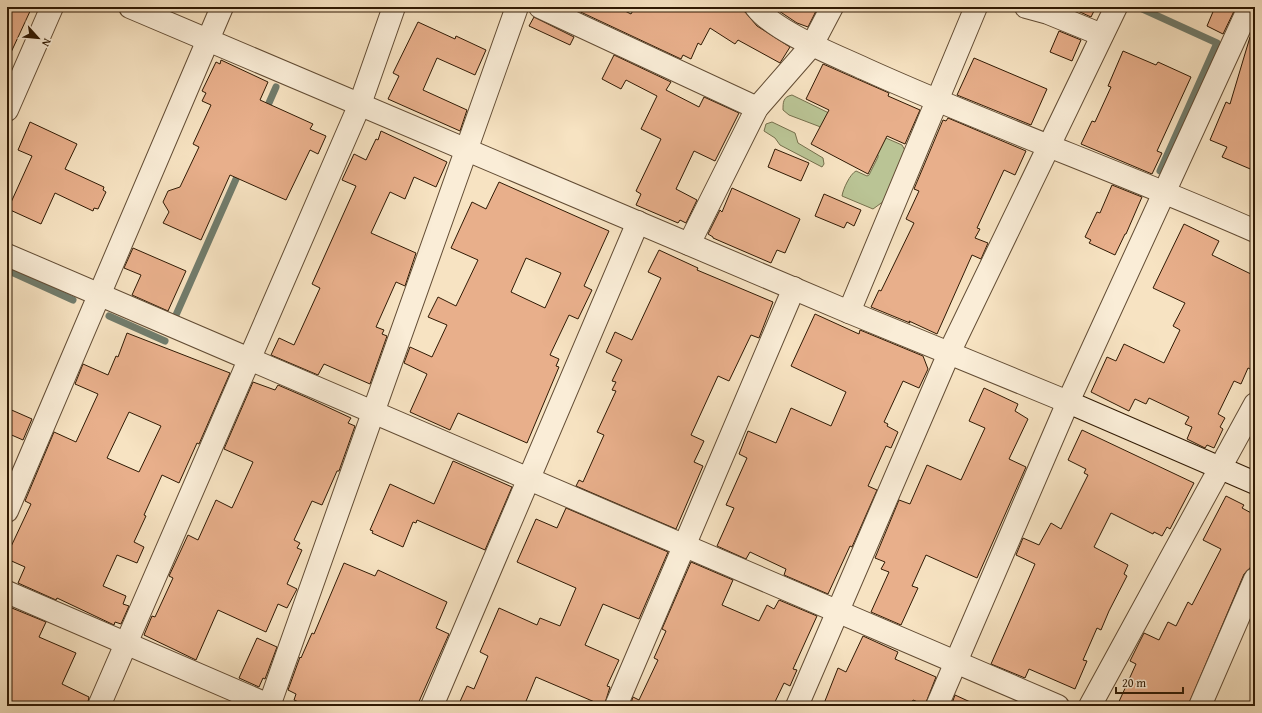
<svg xmlns="http://www.w3.org/2000/svg" width="1262" height="713" viewBox="0 0 1262 713" font-family="'Gentium Book Plus',serif">
<style>
.green{fill:#bac495;stroke:#756f4c}
.lines{fill:none;stroke-linecap:round;stroke-linejoin:round}
.stream{stroke:#717c6c;stroke-width:7}
.building{fill:#e8af8b;stroke:#301a04;fill-rule:evenodd}
.street-casing{stroke:#624c34;stroke-width:24}
.secondary-casing{stroke:#301a04;stroke-width:24}
.street{stroke:#faedd7;stroke-width:22}
.secondary{stroke:#faedd7;stroke-width:22}
</style>
<rect width="100%" height="100%" fill="#f7e3c2"/>
<filter id="stains"><feTurbulence type="fractalNoise" baseFrequency=".005" numOctaves="4"/><feColorMatrix values="0 0 0 0 .2 0 0 0 0 .09 0 0 0 0 .02 0 0 0 .5 -.17"/></filter>
<radialGradient id="worn" r=".72"><stop offset=".6" stop-color="#630" stop-opacity="0"/><stop offset="1" stop-color="#630" stop-opacity=".3"/></radialGradient>
<!-- green -->
<g class="green">
<path d="M792,95l41,20 69,30 4,7 -22,49 -11,8 -31,-13c1,-7 8,-22 14,-25l11,5 2,-1 9,-18v-2l-60,-29 -29,-11 -6,-5c0,-8 0,-13 9,-15z"/>
<path d="M772,122l23,11 3,10 25,15 1,6 -2,3 -42,-22 -5,-7 -11,-7 2,-7z"/>
</g>
<g class="lines">
<!-- stream -->
<g class="stream">
<path d="M1138,7l79,36 -57,128"/>
<path d="M265,112l11,-25"/>
<path d="M7,270l66,30"/>
<path d="M176,315l64,-145"/>
<path d="M109,316l56,25"/>
</g>
</g>
<!-- building -->
<g class="building">
<path d="M7,7h25l-25,54z"/>
<path d="M570,7h47l14,7 4,-7h103l7,5 12,14 33,21 -10,16 -42,-23 -3,4 -25,-16 -9,17 -3,-2 -7,16 -8,-4 -2,4z"/>
<path d="M773,7h45l-10,20 -11,-4z"/>
<path d="M1069,7h27l-5,10z"/>
<path d="M1215,7h21l-13,27 -16,-8z"/>
<path d="M534,17l40,20 -4,8 -41,-19z"/>
<path d="M418,22l37,17 1,-3 30,14 -11,25 -38,-17 -14,32 44,20 -7,21 -72,-32 11,-23 -6,-3z"/>
<path d="M1059,31l22,9 -9,21 -22,-9z"/>
<path d="M1250,37h5v134l-33,-14 5,-10 -17,-7 16,-38 4,2z"/>
<path d="M1123,51l33,14 2,-3 33,15 -34,74 5,2 -10,21 -71,-30 11,-23 3,1 16,-35 -3,-1z"/>
<path d="M614,55l57,27 -5,8 33,17 5,-10 35,16 -24,48 -21,-10 -18,38 21,11 -11,23 -6,-3 -2,3 -42,-18 5,-11 -5,-3 25,-52 -20,-10 16,-33 -31,-16 -5,9 -19,-10z"/>
<path d="M974,58l73,31 -16,36 -74,-30z"/>
<path d="M221,60l47,22 -8,18 53,24 -3,5 16,7 -8,18 -8,-4 -24,50 -56,-25 -29,65 -38,-17 6,-11 -6,-10 5,-11 12,-4 19,-40 -6,-3 18,-39 -9,-4 4,-8 -4,-2 14,-29 4,2z"/>
<path d="M823,64l66,29 -1,3 32,14 -15,34 -18,-8 -19,38 -57,-30 18,-34 -23,-11z"/>
<path d="M948,118l78,33 -11,24 -11,-5 -27,58 3,1 -5,9 13,5 -7,16 -9,-4 -35,79 -28,-13 1,2 -39,-16 8,-17 2,1 33,-68 -8,-4 13,-28 -5,-2 29,-69 3,1z"/>
<path d="M30,122l47,22 -12,25 39,18 -1,3 3,2 -8,17 -4,-1 -1,3 -38,-18 -14,31 -33,-15 24,-53 -14,-6z"/>
<path d="M381,131l66,31 -11,25 -22,-10 -9,22 -15,-7 -19,41 45,20 -11,33 -9,-4 -20,45 8,3 -2,4 5,2 -17,48 -46,-20 -6,11 -47,-20 8,-17 15,7 26,-57 -8,-4 44,-98 -14,-6 12,-26 12,6 10,-21 2,1z"/>
<path d="M775,149l34,14 -8,18 -33,-14z"/>
<path d="M499,182l110,49 -25,55 8,4 -14,29 -9,-4 -19,40 9,4 -3,7 3,1 -32,76 -69,-30 -8,17 -40,-18 17,-38 -23,-11 6,-16 22,10 15,-32 -19,-8 10,-20 18,9 22,-46 -27,-12 21,-46 14,7zM526,258l35,15 -16,35 -34,-16z"/>
<path d="M1112,185l30,12 -16,37h-1l-10,21 -26,-12 2,-3 -6,-3 12,-25 3,1z"/>
<path d="M732,188l68,31 -15,34 -8,-3 -6,13 -58,-25v-1l-5,-3 12,-24 2,2z"/>
<path d="M824,194l37,16 -7,16 -7,-4 -3,6 -29,-12z"/>
<path d="M1184,224l35,17 -7,14 43,21v95l-7,-3 -7,16 -7,-3 -16,33 7,4 -5,9 3,2 -9,19 -7,-3 -2,3 -18,-9 5,-12 -7,-3 4,-7 -40,-19 -3,6 -11,-5 -6,12 -38,-19 16,-35 9,4 8,-17 40,19 16,-33 -7,-4 12,-23 -32,-15z"/>
<path d="M133,248l53,23 -18,40 -36,-16 9,-20 -17,-7z"/>
<path d="M659,250l39,18 -1,2 76,32 -14,36 -8,-3 -22,46 -11,-5 -27,59 13,6 -10,21 9,4 -27,63 -100,-43 3,-6 4,2 21,-47 -7,-3 19,-41 -4,-1 4,-8 -4,-1 10,-21 -16,-8 9,-20 17,8 29,-62 -13,-6z"/>
<path d="M815,314l44,20 1,-4 63,26 5,13 -9,19 -16,-7 -19,41 4,2 -1,2 11,6 -7,16 -5,-2 -18,40 9,4 -25,57 -2,-1 -22,48 -44,-19 2,-6 -36,-17 -4,7 -29,-13 17,-38 -8,-3 21,-47 -8,-4 9,-23 28,12 15,-35 40,18 15,-34 -55,-26z"/>
<path d="M127,333l103,40 -31,71 -2,-1 -18,40 -17,-8 -18,40 2,1 -12,26 10,5 -7,16 -20,-8 -14,31 23,10 -3,8 6,2 -8,18 -6,-2 -1,3 -57,-27 -1,2 -38,-17 7,-16 -18,-8v-4l24,-51 -6,-3 29,-69 22,10 22,-48 -23,-10 8,-20 25,11 8,-19 2,1zM129,412l32,14 -22,46 -32,-14z"/>
<path d="M253,382l22,8 3,-5 30,13 43,20 -3,5 7,3 -16,45h-2l-15,34 -10,-4 -18,39 6,3 -3,5 5,2 -15,34 10,5 -10,19 -9,-4 -12,28 -48,-22 -22,50 -52,-25 8,-19 3,1 18,-39 -4,-2 19,-41 10,5 18,-40 16,8 21,-46 -29,-13z"/>
<path d="M984,388l34,16 -3,7 13,8 -19,40 17,8 -49,111 -51,-23 -14,31 6,2 -17,37 -30,-13 18,-40 -8,-3 4,-7 -10,-4 24,-58 11,4 17,-39 34,15 24,-52 -16,-7z"/>
<path d="M7,408l25,11 -9,21 -16,-7z"/>
<path d="M1082,430l112,53 -24,46 -3,-2 -5,9 -8,-4 -1,2 -42,-21 -17,34 34,18 -4,9 3,2 -18,35 -8,19 -4,-2 -14,32 4,1 -12,28 -46,-20 -4,9 -34,-14 44,-100 -19,-9 7,-17 16,7 12,-22 10,6 27,-54 -4,-2 2,-4 -18,-9z"/>
<path d="M453,461l59,26 -27,63 -68,-30 -1,3 -3,-1 -10,25 -31,-14 1,-2 -3,-1 20,-46 44,20z"/>
<path d="M1226,496l18,9 -2,3 13,7v44l-5,9 -6,6 -56,132h-71l19,-42 -6,-3 14,-28 15,7 9,-18 8,4 12,-24 4,3 29,-56 -18,-9z"/>
<path d="M566,508l102,44 -29,67 -36,-15 -18,41 34,15 -12,26 3,1 -6,19 -68,-29 -12,29h-66l9,-20 7,3 14,-33 -8,-4 19,-44 38,17 3,-7 20,8 16,-38 -59,-26 19,-43 21,9z"/>
<path d="M691,562l42,18 -11,25 37,16 8,-16 7,4 5,-9 38,16 -24,53 4,1 -7,16 -6,-3 -11,23h-143l3,-9 6,3 19,-40 -4,-2 12,-27 -4,-2z"/>
<path d="M344,563l31,13 3,-6 69,32 -11,26 13,6 -32,72h-109l-14,-6 2,-6 -8,-4 12,-33 1,1 11,-25 2,1z"/>
<path d="M7,606l39,16 -7,15 37,16 -14,31 27,13 -2,9h-80z"/>
<path d="M863,636l35,16 -3,7 41,18 -11,28 -12,-5 -3,6h-87l15,-38 8,4z"/>
<path d="M257,638l20,9 -12,32 -2,-1 -4,9 -20,-9z"/>
<path d="M955,695l24,11h-28z"/>
</g>
<g class="lines">
<defs>
<g id="street">
<path d="M130,7l719,305 219,90"/>
<path d="M540,7l217,101"/>
<path d="M756,7c19,25 79,48 109,62 128,58 261,105 390,162"/>
<path d="M1026,7l22,6 54,22"/>
<path d="M7,110l45,-103"/>
<path d="M689,244l68,-136 55,-63 20,-38"/>
<path d="M7,255l1051,451"/>
<path d="M849,312l127,-305"/>
<path d="M7,511l215,-504"/>
<path d="M7,592l264,114"/>
<path d="M99,706l261,-602 34,-97"/>
<path d="M269,706l248,-699"/>
<path d="M432,706l206,-484"/>
<path d="M616,706l178,-418"/>
<path d="M797,706l152,-353 167,-346"/>
<path d="M937,706l131,-304 179,-390 8,2"/>
<path d="M1090,706l165,-302"/>
<path d="M1200,706l55,-127"/>
</g>
<path id="secondary" d="M1068,402l187,81"/>
</defs>
<!-- street casing -->
<use href="#street" class="street-casing"/>
<!-- secondary casing -->
<use href="#secondary" class="secondary-casing"/>
<!-- street -->
<use href="#street" class="street"/>
<!-- secondary -->
<use href="#secondary" class="secondary"/>
</g>
<!-- margin -->
<rect width="1262" height="713" fill="none" stroke="#f7e3c2" stroke-width="24"/>
<rect x="8" y="8" width="1246" height="697" fill="none" stroke="#301a04" stroke-width="2"/>
<rect x="12" y="12" width="1238" height="689" fill="none" stroke="#301a04"/>
<!-- north arrow -->
<g transform="translate(38 38) rotate(117)" stroke="#faedd7" stroke-width="3" paint-order="stroke">
<path d="M0-3L7 15L0 10L-7 15Z" fill="#301a04"/>
<text y="-6" font-size="11" font-weight="bold" text-anchor="middle" fill="#301a04">N</text>
</g>
<!-- scale -->
<path d="M1116 687v6h67v-6" fill="none" stroke="#301a04" stroke-width="2"/>
<text x="1122" y="687" font-size="12" fill="#301a04" stroke="#faedd7" stroke-width="3" paint-order="stroke">20 m</text>
<rect width="100%" height="100%" filter="url(#stains)"/>
<rect width="100%" height="100%" fill="url(#worn)"/>
</svg>
